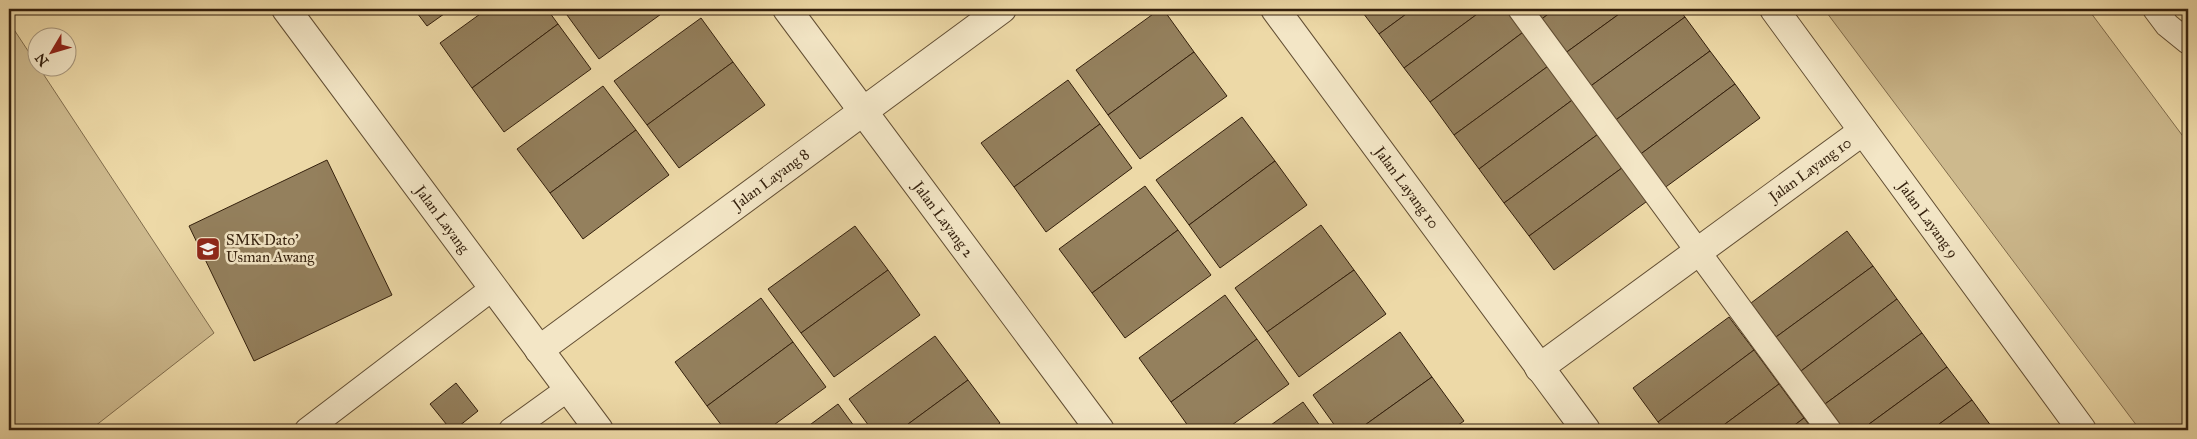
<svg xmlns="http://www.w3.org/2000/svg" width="2197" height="439" viewBox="0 0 2197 439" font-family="'IM FELL Great Primer',serif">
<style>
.green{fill:#cdb98d;stroke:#806c4c}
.building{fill:#94805d;stroke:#331f0c}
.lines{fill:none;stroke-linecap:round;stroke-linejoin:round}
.service-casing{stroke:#624e33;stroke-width:26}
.minor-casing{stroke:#624e33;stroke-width:30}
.service{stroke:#f3e6c6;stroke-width:24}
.minor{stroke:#f3e6c6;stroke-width:28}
.labels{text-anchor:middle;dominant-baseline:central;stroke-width:5;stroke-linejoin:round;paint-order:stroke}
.street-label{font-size:15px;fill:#331f0c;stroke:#f3e6c6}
.poi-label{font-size:15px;fill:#331f0c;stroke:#f3e6c6;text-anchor:start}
</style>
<rect width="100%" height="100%" fill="#edd9a7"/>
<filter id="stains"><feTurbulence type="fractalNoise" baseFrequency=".004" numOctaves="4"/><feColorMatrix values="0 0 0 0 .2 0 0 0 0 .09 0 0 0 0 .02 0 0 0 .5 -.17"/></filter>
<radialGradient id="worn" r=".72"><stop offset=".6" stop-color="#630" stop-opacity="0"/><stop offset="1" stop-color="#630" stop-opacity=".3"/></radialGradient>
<!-- green -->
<g class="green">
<path d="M1824,9h264l100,134v287h-48z"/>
<path d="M9,22l205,311 -124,97h-81z"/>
</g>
<!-- building -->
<g class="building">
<path d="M414,9h37l-24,17z"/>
<path d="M487,9h60l11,15 -86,64 -32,-45z"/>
<path d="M562,9h13l-8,6z"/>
<path d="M575,9h93l-69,50 -32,-44z"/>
<path d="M1160,9h3l31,43 -86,63 -32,-45z"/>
<path d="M1360,9h53l-34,25z"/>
<path d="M1413,9h71l-80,59 -25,-34z"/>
<path d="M1484,9h26l16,21 -96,72 -26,-34z"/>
<path d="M1530,9h25l-16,12z"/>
<path d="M1555,9h71l-62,45 -25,-33z"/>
<path d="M1626,9h53l6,8 -97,71 -24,-34z"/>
<path d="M1685,17l25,34 -97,71 -25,-34z"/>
<path d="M701,18l32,44 -86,63 -33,-44z"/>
<path d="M558,24l33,45 -87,63 -32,-44z"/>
<path d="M1526,30l25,34 -97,71 -24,-33z"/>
<path d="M1710,51l25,33 -97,72 -25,-34z"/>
<path d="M1194,52l33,44 -87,63 -32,-44z"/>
<path d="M733,62l32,43 -86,63 -32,-43z"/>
<path d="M1551,64l24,34 -96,71 -25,-34z"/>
<path d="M1068,80l32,44 -86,63 -33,-44z"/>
<path d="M1735,84l25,34 -97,71 -25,-33z"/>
<path d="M603,86l33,44 -86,63 -33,-44z"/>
<path d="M1575,98l26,34 -97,71 -25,-34z"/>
<path d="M1242,117l33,44 -86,64 -33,-45z"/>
<path d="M1100,124l32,44 -86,64 -32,-45z"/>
<path d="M636,130l33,45 -86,64 -33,-46z"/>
<path d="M1601,132l25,33 -97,71 -25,-33z"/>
<path d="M327,160l65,135 -138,66 -65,-135z"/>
<path d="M1275,161l32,44 -87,63 -31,-43z"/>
<path d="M1626,165l24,34 -96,71 -25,-34z"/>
<path d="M1145,186l33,44 -86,63 -33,-44z"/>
<path d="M1321,225l33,45 -87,62 -32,-44z"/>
<path d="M855,226l33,44 -87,63 -33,-44z"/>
<path d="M1178,230l33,45 -86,63 -33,-45z"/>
<path d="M1847,231l26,35 -97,71 -25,-34z"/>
<path d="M1873,266l24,33 -96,72 -25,-34z"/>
<path d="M888,270l32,45 -86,62 -33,-44z"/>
<path d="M1354,270l32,44 -87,63 -32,-45z"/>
<path d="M1225,295l32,44 -86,63 -32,-44z"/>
<path d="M761,298l32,44 -86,64 -32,-44z"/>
<path d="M1897,299l25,34 -97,71 -24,-33z"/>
<path d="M1729,317l25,33 -96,72 -25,-34z"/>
<path d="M1400,332l32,45 -74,53h-20l-25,-35z"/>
<path d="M1922,333l25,34 -86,63h-17l-19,-26z"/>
<path d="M935,336l33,44 -68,50h-28l-23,-31z"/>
<path d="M1257,339l32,45 -64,46h-34l-20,-28z"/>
<path d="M793,342l33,45 -59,43h-42l-18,-24z"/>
<path d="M1754,350l25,34 -62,46h-53l-6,-8z"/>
<path d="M1947,367l25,33 -41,30h-70z"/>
<path d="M1432,377l32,44 -13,9h-93z"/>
<path d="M968,380l32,43 -9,7h-91z"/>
<path d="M456,383l22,28 -24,19h-3l-21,-26z"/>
<path d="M1779,384l25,34 -16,12h-71z"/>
<path d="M1972,400l22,30h-63z"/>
<path d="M1303,402l20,28h-59z"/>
<path d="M838,404l19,26h-54z"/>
<path d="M1804,418l9,12h-25z"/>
</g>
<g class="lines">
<defs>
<g id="service">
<path d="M1520,9l309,421"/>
<path d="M2155,9l12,16 21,17"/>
<path d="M307,430l186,-142"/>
<path d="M511,430l57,-41"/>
</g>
<g id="minor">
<path id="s1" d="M286,9l313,421"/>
<path id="s2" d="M787,9l313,421"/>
<path id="s3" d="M1275,9l311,421"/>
<path id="s4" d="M1774,9l308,421"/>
<path id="s5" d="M539,350l463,-341"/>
<path id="s6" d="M1539,368l324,-237"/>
</g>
</defs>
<!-- service casing -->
<use href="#service" class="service-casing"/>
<!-- minor casing -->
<use href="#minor" class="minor-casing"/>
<!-- service -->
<use href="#service" class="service"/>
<!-- minor -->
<use href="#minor" class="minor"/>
</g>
<!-- icons -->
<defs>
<symbol id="school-square" viewBox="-11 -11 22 22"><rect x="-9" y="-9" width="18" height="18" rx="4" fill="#8f2418" stroke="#f3e6c6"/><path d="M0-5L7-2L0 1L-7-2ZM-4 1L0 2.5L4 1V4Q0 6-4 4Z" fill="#fff"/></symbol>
</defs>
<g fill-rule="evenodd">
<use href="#school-square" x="194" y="235" width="28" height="28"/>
</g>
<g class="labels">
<!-- street labels -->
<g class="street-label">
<text stroke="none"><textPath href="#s6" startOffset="336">Jalan Layang 10</textPath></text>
<text stroke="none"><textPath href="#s5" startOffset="288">Jalan Layang 8</textPath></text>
<text stroke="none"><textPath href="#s3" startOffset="222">Jalan Layang 10</textPath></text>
<text stroke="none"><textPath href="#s4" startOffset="261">Jalan Layang 9</textPath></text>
<text stroke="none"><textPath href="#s1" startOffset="262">Jalan Layang</textPath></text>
<text stroke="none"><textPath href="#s2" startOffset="262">Jalan Layang 2</textPath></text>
</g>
<!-- poi labels -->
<g class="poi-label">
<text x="226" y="240">SMK Dato'<tspan x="226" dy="17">Usman Awang</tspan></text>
</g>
</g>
<!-- margin -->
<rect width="2197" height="439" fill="none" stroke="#edd9a7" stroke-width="30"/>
<rect x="10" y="10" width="2177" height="419" fill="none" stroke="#331f0c" stroke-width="2.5"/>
<rect x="15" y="15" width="2167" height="409" fill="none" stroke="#331f0c"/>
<!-- north arrow -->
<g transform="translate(52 52) rotate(232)"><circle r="24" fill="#f3e6c6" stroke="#a6967c"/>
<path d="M0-4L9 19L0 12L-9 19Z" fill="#8f2418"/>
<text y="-8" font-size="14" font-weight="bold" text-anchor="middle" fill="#331f0c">N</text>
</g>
<rect width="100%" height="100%" filter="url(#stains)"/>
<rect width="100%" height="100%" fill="url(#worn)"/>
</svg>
